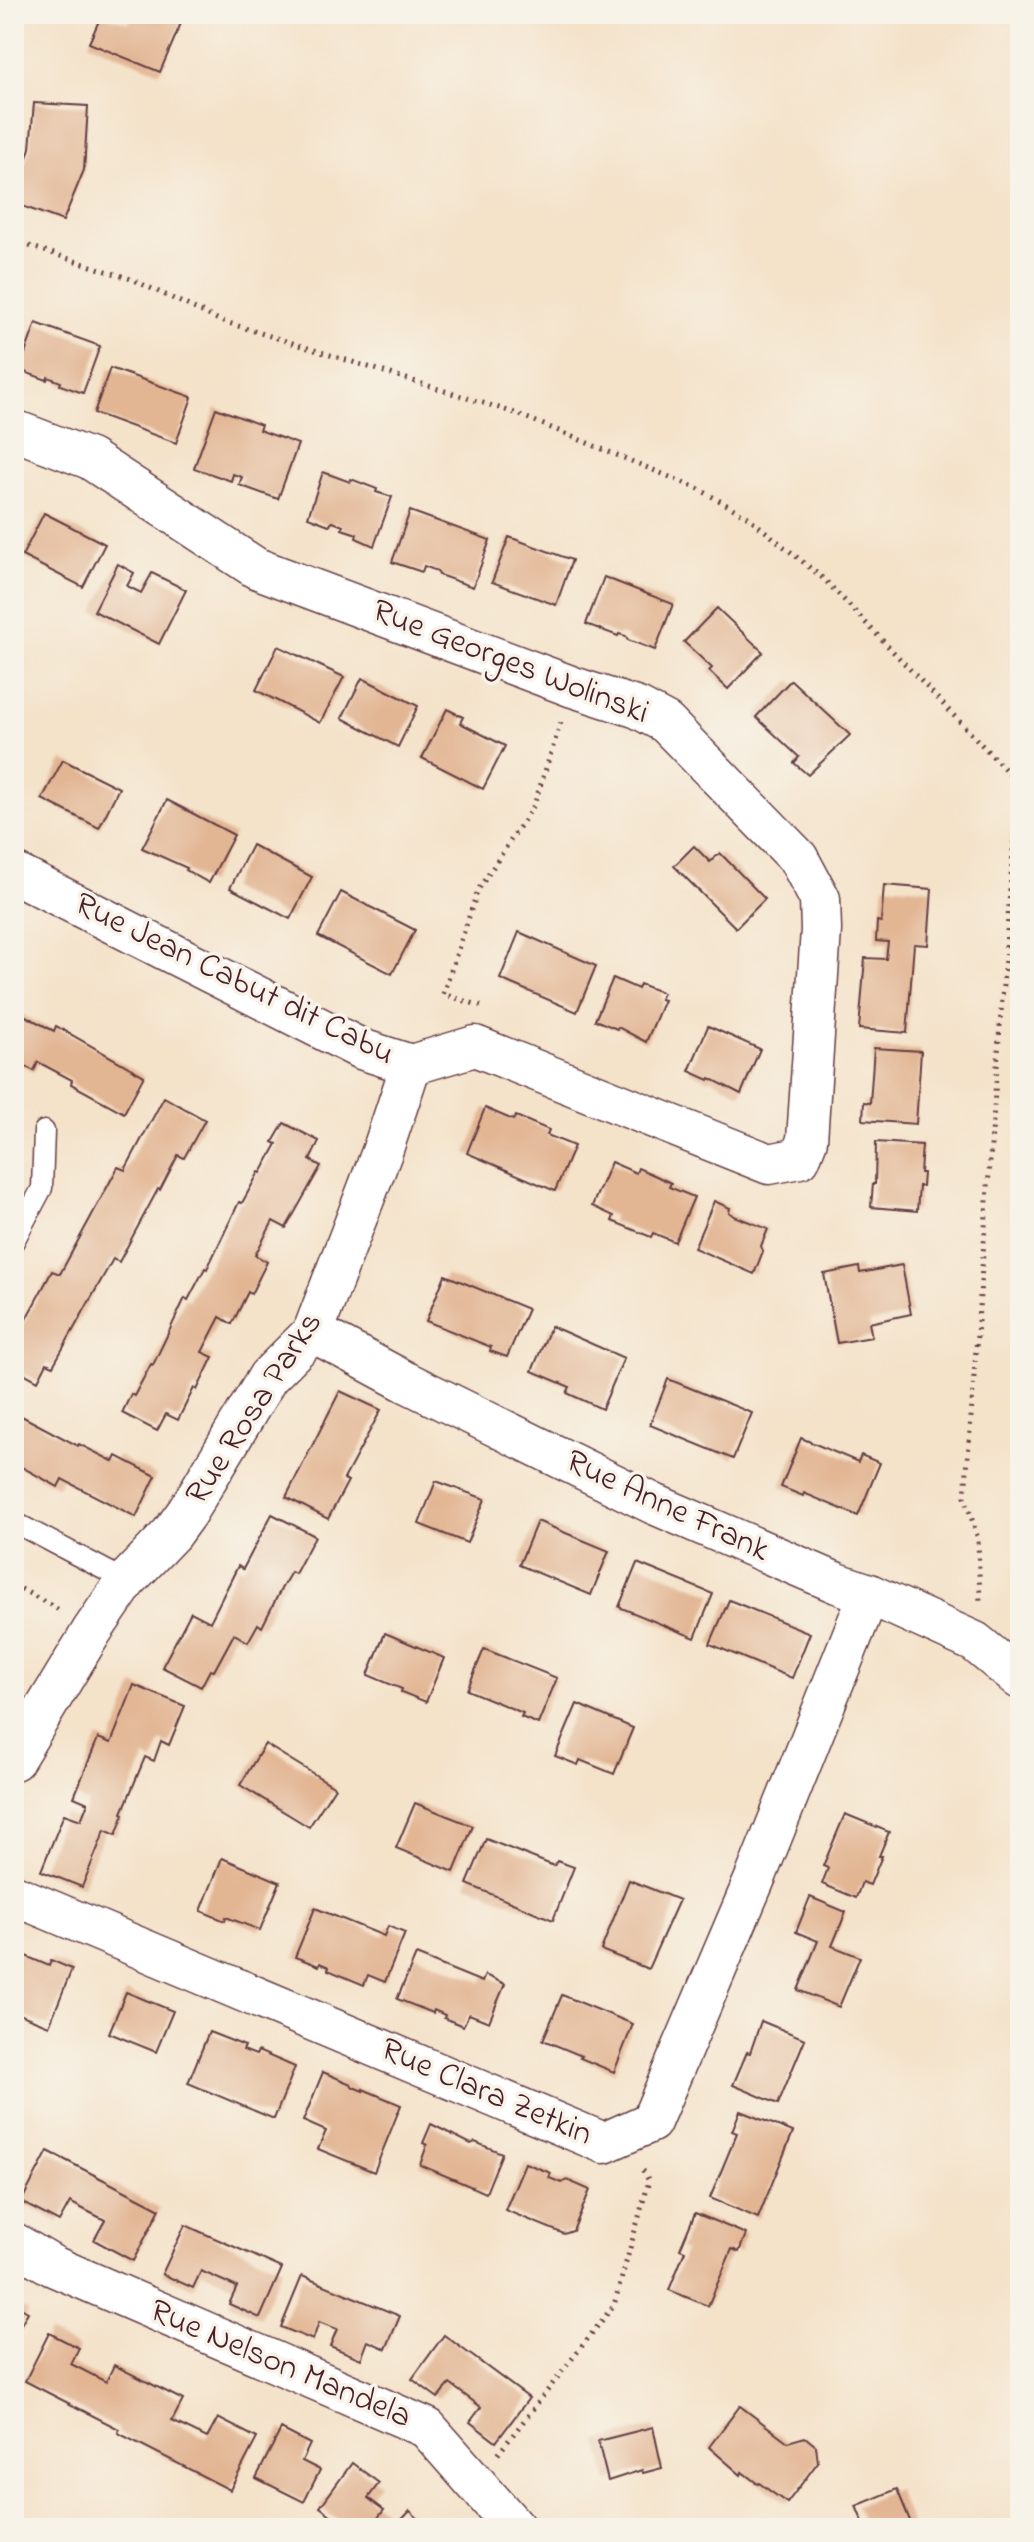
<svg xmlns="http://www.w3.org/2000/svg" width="1034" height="2542" viewBox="0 0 1034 2542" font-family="'Indie Flower',sans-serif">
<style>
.building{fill:#e2b593}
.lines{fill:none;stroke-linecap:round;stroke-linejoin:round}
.service-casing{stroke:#643c43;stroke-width:23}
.minor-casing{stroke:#643c43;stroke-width:43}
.path{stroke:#643c43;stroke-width:5;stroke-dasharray:2 6;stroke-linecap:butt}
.service{stroke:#fff;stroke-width:20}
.minor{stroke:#fff;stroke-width:40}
.labels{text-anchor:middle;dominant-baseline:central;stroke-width:7;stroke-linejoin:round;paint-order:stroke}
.street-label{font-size:34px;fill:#4a1f2b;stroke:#f7f3e8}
</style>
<rect width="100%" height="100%" fill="#f7f3e8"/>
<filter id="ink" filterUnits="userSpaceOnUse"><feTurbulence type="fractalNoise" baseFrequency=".0125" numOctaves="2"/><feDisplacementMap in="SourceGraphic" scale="16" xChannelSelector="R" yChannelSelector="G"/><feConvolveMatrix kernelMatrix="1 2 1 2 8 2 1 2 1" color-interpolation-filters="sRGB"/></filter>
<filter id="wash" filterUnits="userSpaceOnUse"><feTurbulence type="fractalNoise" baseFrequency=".006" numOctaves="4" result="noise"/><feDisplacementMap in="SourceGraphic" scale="32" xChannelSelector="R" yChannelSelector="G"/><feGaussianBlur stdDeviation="1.8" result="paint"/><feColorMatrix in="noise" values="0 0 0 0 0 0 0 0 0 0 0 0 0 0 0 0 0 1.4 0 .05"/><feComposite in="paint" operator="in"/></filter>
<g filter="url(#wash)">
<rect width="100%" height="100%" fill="#f4e2c9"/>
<g id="blocks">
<!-- building -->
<g class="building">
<path d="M102,14l27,9 4,-9h52l-25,58 -71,-29z"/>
<path d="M34,103l54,3 -4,64 -21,51 -49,-18v-33l8,2 8,-24z"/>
<path d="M36,323l64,23 -17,47 -23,-8 1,-3 -13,-5 -1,3 -28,-10z"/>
<path d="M110,368l82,29 -16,46 -82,-30z"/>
<path d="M216,408l45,17 -2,5 39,14 -20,55 -39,-14 3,-8 -9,-3 -2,7 -37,-13z"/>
<path d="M323,472l27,10 1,-3 26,10 -1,3 16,5 -18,49 -18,-8 1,-4 -15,-5 1,-3 -10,-4 -4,3 -21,-8z"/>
<path d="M410,511l80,29 -17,47 -34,-12 -2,-4 -13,-5 -2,6 -30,-10z"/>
<path d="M44,513l61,31 -22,43 -61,-31z"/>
<path d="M509,537l63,23 -16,45 -64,-23z"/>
<path d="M118,564l16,9 -7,13 14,7 11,-20 34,17 -27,54 -65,-33z"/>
<path d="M604,577l69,27 -18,46 -27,-10 -2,-4 -7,-2 -1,2 -32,-12z"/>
<path d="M717,608l46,44 -35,37 -19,-18 3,-3 -28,-26z"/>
<path d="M278,646l66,31 -24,46 -64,-33z"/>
<path d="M362,678l56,28 -20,41 -56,-29z"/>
<path d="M791,680l59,55 -42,40 -14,-12 5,-6 -43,-40z"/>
<path d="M447,709l16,8 -3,6 45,23 -22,43 -61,-31z"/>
<path d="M63,760l56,28 -20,40 -57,-29z"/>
<path d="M167,800l67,35 -25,48 -23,-13 1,-2 -45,-20z"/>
<path d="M252,845l60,32 -22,42 -60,-31z"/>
<path d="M694,846l16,16 10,-9 45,46 -29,29 -62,-62z"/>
<path d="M884,885l48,4 -4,56 -14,-1 -7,89 -48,-4 6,-71 21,1 2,-17 -12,-1 1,-20 4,1z"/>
<path d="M341,892l74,38 -23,44 -74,-38z"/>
<path d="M519,932l77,34 -19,46 -77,-33z"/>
<path d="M613,978l25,11 2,-5 23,9 -3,6 4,1 -18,42 -28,-15 -1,2 -22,-9z"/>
<path d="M16,1011l38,20 2,-5 88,50 -20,37 -53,-29 1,-4 -34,-18 -4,9 -20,-10v-45z"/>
<path d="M708,1026l52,23 -19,45 -31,-16 -1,2 -20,-9z"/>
<path d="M874,1048l47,3 -5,73 -53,-4 1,-18 6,1z"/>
<path d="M164,1097l41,23 -21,38 -6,-3 -18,35 -2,-1 -39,73 -6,-3 -60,107 -6,-3 -9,18 -24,-13v-27l38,-70 8,3 58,-107 7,3z"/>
<path d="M485,1108l28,12 3,-4 33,14 -2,5 27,11 -19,45 -88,-38z"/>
<path d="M284,1123l35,18 -9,19 11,6 -35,62 -13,-7 -18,34 12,7 -16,32 -3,-2 -16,32 -12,-7 -18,35 11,5 -16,33 -3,-2 -16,32 -12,-6 -9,17 -35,-18 9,-19 3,2 17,-32 2,1 32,-67 3,2 17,-32 2,1 32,-67 3,1 17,-31 2,1 16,-29 -4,-2z"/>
<path d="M876,1142l46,3 -2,28h3l-1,13h-3l-2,25 -46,-4 2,-23h2z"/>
<path d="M611,1162l25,11 2,-5 16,7 17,8 -2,4 25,10 -19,45 -22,-9 -2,4 -39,-16 2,-5 -22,-10z"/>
<path d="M714,1201l16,7 -1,4 5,4 34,13 -7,17 2,5 -9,23 -60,-26z"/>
<path d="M902,1265l9,49 -42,9 3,14 -35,6 -13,-69 35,-7 1,6z"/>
<path d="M445,1275l83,34 -21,48 -17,-6 1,-4 -65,-26z"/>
<path d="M551,1326l73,32 -22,51 -35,-16 3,-6 -38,-16z"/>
<path d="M668,1379l84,34 -19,46 -83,-34z"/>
<path d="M340,1391l41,19 -37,69 4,2 -20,38 -42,-22z"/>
<path d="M14,1412l64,34 1,-2 35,18 3,-6 39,20 -20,41 -74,-38 -4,8 -44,-24z"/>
<path d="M801,1438l57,24 3,-7 19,8 -22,53 -54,-23 -1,3 -22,-9z"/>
<path d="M436,1481l49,18 -18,44 -48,-19z"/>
<path d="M272,1514l43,22 -20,38 -4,-2 -10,17 -19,38 -4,-3 -10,18 -14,-8 -20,37 -4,-1 -9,17 -39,-20 29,-55 19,10 28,-56 5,3z"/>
<path d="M537,1521l72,30 -18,44 -72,-30z"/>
<path d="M637,1563l76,31 -18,44 -76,-31z"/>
<path d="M729,1600l81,33 -18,45 -82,-34z"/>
<path d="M385,1633l59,25 -18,44 -25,-10 1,-3 -34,-14z"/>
<path d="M484,1649l73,29 -19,46 -17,-7 2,-4 -56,-23z"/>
<path d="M134,1685l51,21 -16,39 -8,-4 -7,20 -9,-4 -23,56 2,1 -8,21 -11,-5 -23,57 -41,-16 23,-57 17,6 7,-17 -14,-6 24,-59 13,5z"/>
<path d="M577,1704l56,24 -19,46 -34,-14 -2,5 -23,-9z"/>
<path d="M265,1744l70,43 -26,40 -69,-42z"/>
<path d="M415,1803l58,23 -19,46 -58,-24z"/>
<path d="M845,1814l44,18 -10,24h3l-12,29 -8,-3 -6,16 -34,-14 6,-16 -5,-2z"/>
<path d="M486,1839l68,27 3,-5 17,6 -21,53 -86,-36z"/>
<path d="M222,1858l58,24 -20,48 -34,-13 -1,4 -24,-10z"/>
<path d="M629,1880l50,20 -31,69 -47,-19z"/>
<path d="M810,1897l36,15 -14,34 28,11 -21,50 -41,-17 20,-49 -22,-9z"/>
<path d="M315,1908l69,28 4,-10 17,7 -20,49 -17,-7 -4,10 -36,-15 1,-3 -9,-4 -1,3 -24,-9z"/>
<path d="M14,1951l35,15 2,-6 21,9 -23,57 -35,-14z"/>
<path d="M416,1955l66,27 3,-7 20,9 -16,38 -20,-8 -6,12 -19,-8 1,-3 -11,-5 -1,3 -36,-14z"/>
<path d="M126,1992l47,19 -17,41 -47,-19z"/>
<path d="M562,1995l71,29 -19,48 -34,-14 2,-2 -39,-16z"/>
<path d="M761,2021l44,18 -27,65 -45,-19 14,-33 3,1z"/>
<path d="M209,2032l36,14 -2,4 13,5 2,-4 37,16 -21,52 -86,-36z"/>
<path d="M323,2072l28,12 2,3 10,4v-2l38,16 -27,67 -56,-23 8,-18 -23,-10z"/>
<path d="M740,2111l53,21 -35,86 -48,-20 27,-65 -5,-2z"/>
<path d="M431,2124l40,20 4,-2 27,11 -16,40 -66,-28 7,-20 -4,-2z"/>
<path d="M48,2151l112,58 -27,52 -39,-21 11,-20 -18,-9 -17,-9 -11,20 -38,-20z"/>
<path d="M525,2163l26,10 -2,5 13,5 5,-3 23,10 -17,41 -9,3 -59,-24z"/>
<path d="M695,2213l51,21 -7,18 -7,-3 -24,57 -39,-16 16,-39 -5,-2z"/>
<path d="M185,2225l97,43 -22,50 -31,-14 8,-17 -36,-16 -8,17 -31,-14z"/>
<path d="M302,2276l98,40 -14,33 -18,-8 -7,18 -31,-13 7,-17 -18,-7 -6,18 -32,-13z"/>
<path d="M14,2304l14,8 -14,24z"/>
<path d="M49,2333l30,15 -8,16 35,18 8,-17 69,35 -11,21 35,17 11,-20 39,20 -27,52 -112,-57 1,-4 -94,-48z"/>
<path d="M444,2335l85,63 -33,44 -26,-20 11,-15 -31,-23 -12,14 -26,-19z"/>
<path d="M740,2406l48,36 17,-5 11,9 2,16 -31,41 -28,-20 -1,1 -16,-12 -1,3 -32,-28z"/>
<path d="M653,2427l9,41 -19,5 -1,-3 -34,11 -10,-40z"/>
<path d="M281,2429l29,15 -8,17 18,9 -16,32 -48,-24z"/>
<path d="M352,2463l27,20 -11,15 16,12 -14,18h-22l-28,-21z"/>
<path d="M897,2489l16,39h-48l-9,-22z"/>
<path d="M410,2511l19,17h-35z"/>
</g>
</g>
</g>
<g filter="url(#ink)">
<use href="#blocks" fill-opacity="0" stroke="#643c43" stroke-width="2"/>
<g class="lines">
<defs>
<g id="service">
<path d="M14,1241l28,-53 2,-57"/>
<path d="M14,1522l112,59"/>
</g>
<g id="minor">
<path d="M14,430l76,29 166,109 317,119 65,21 28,15 132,135 22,41 1,31 -14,210 -7,18 -31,6 -294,-118 -64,19"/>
<path d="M14,873l347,176 50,16"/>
<path d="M313,1332l93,50 248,122 183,79 32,11 106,48 45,37"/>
<path d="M14,1760l78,-129 34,-50 45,-47 16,-22 81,-135 45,-45 69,-180 29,-87"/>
<path d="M14,1895l590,248 47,-21 105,-246 113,-282"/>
<path d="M14,2243l39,23 374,162 88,100"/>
</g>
</defs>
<!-- service casing -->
<use href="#service" class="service-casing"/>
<!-- minor casing -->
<use href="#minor" class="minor-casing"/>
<!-- path -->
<g class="path">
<path d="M14,241l117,38 88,41 296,93 184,76 49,28 77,63 193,203 -53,714 13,42 2,64"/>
<path d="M481,1006l-38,-12 35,-104 56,-85 27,-83"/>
<path d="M14,1585l47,26"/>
<path d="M498,2454l116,-149 35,-124 -8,-14"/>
</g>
<!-- service -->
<use href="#service" class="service"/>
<!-- minor -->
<use href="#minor" class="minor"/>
</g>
</g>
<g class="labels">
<!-- street labels -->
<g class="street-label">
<text transform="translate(510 663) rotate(21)">Rue Georges Wolinski</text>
<text transform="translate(234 980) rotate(26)">Rue Jean Cabut dit Cabu</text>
<text transform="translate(255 1409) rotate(-57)">Rue Rosa Parks</text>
<text transform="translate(667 1507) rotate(25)">Rue Anne Frank</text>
<text transform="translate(486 2093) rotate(23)">Rue Clara Zetkin</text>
<text transform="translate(280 2365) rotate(23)">Rue Nelson Mandela</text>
</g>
</g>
<!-- margin -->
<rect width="1034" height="2542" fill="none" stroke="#f7f3e8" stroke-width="48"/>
</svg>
